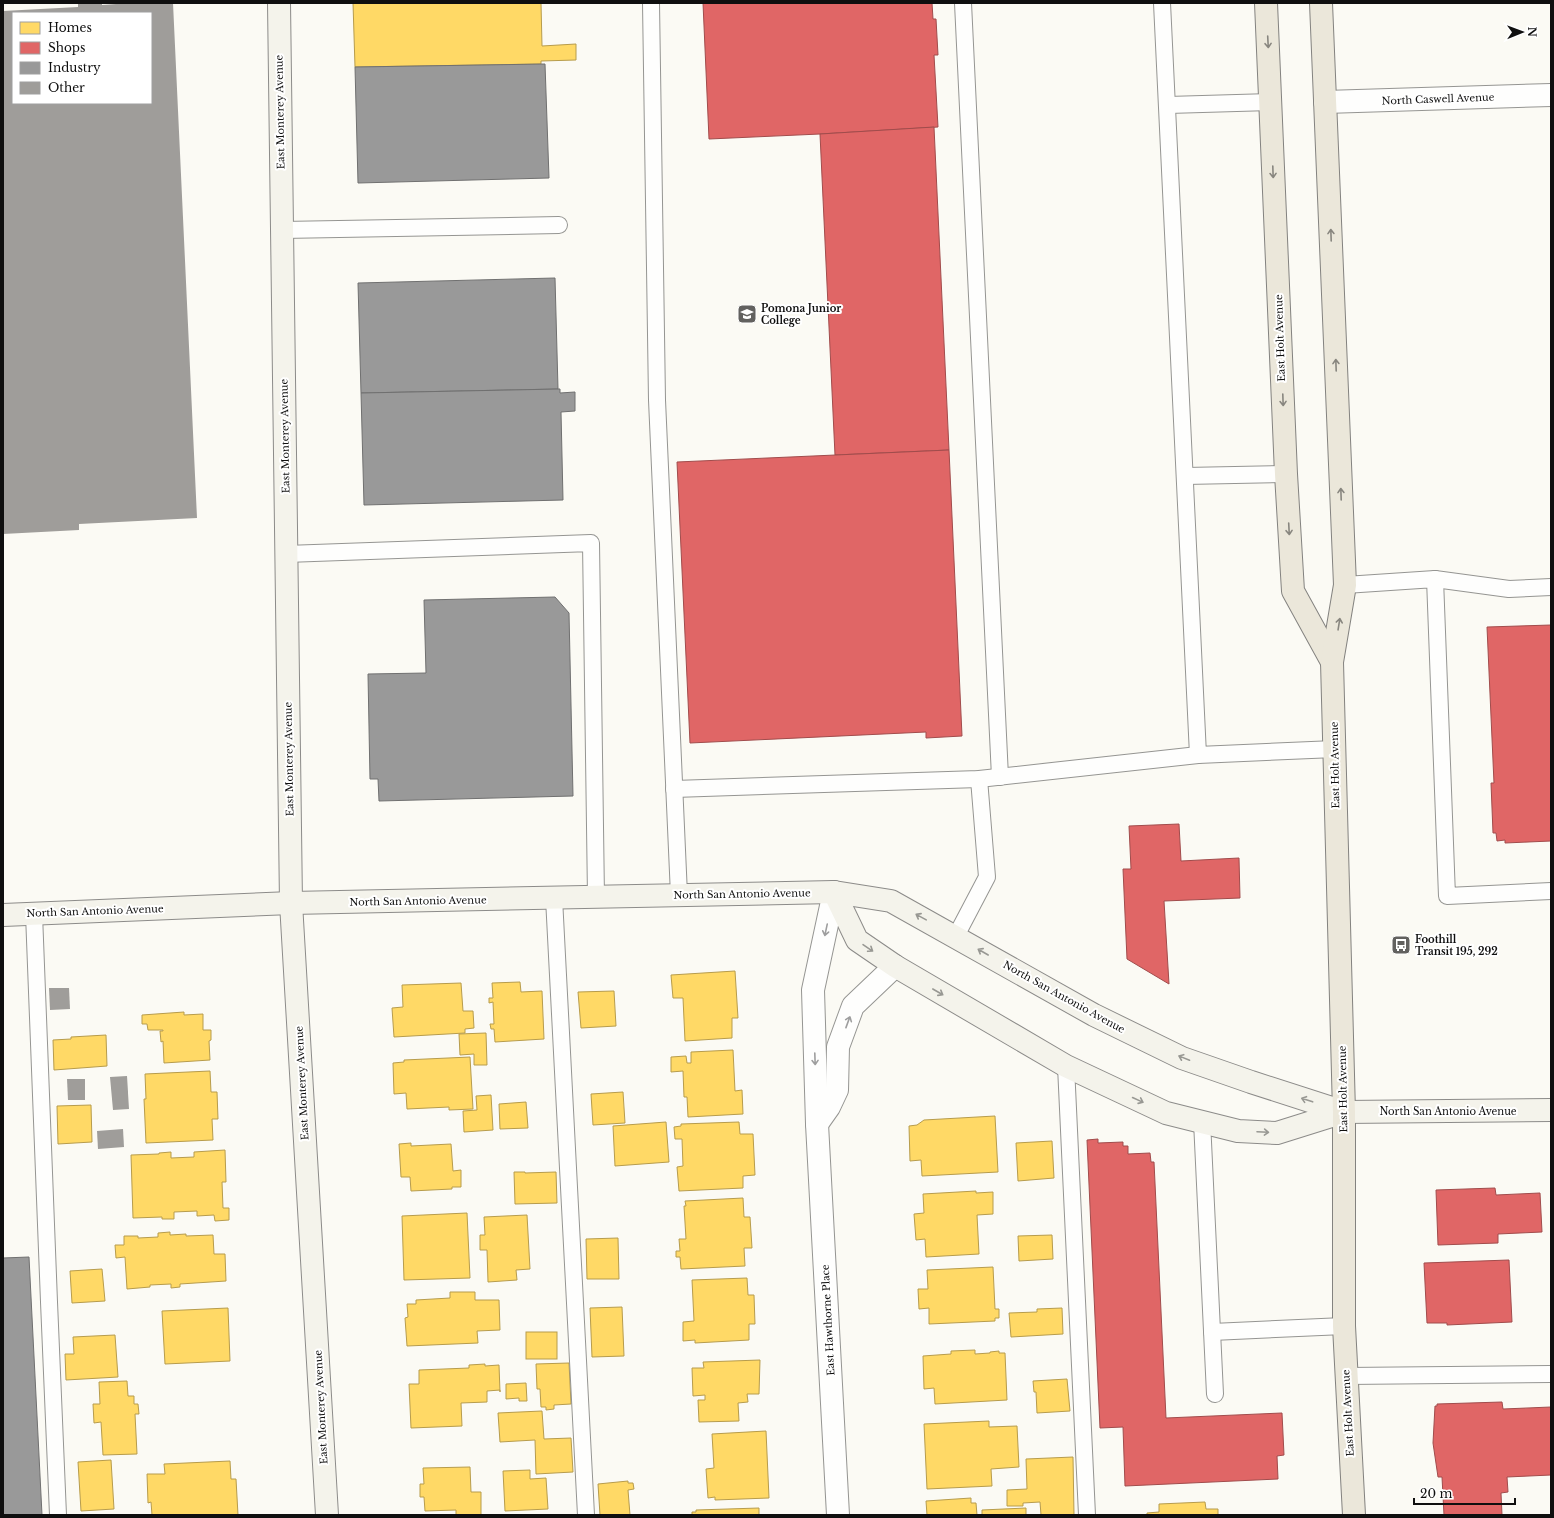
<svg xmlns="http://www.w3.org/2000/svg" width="1554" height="1518" viewBox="0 0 1554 1518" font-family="'Libre Baskerville',serif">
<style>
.homes{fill:#ffd966;stroke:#b79c4c}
.shops{fill:#e06666;stroke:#a14c4c}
.industry{fill:#999;stroke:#707070}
.building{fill:#9f9d9a;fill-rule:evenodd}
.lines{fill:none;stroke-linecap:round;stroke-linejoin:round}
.lane-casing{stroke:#959592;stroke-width:18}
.street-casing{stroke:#959592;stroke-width:24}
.secondary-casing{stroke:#8c8b89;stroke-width:24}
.primary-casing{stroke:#83827f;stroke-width:24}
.lane{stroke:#fefefd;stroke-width:16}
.street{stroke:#fefefd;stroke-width:22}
.secondary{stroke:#f4f3eb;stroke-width:22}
.primary{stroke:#ebe7da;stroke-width:22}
.oneway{stroke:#88867f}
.oneway2{stroke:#989893}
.oneway3{stroke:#9e9e9e}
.labels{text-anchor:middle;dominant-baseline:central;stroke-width:4;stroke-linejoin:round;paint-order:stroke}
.street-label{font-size:10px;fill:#0f0f0f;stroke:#fff}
.poi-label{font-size:10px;font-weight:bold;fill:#0f0f0f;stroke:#fff;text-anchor:start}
</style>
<rect width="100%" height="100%" fill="#fbfaf4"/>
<!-- homes -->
<g class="homes">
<path d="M353,3h188l1,43 34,-2v16l-35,1v3l-186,3z"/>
<path d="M735,971l3,47h-6v20l-47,3 -2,-43h-10l-2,-23z"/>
<path d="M520,982l1,10 21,-1 2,48 -49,3 -1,-13h-3l-1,-5h4l-1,-22 -4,1v-5h4l-1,-15z"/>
<path d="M461,983l2,28h10l1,17 -9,1v4l-71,4 -2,-29 11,-1 -1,-22z"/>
<path d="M614,991l2,35 -35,2 -3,-36z"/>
<path d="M184,1012v3l19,-1v16h8v10l-2,1 1,19 -46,3 -1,-22 -2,1 -1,-11h3v-1h-15l-1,-6h-5v-9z"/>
<path d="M486,1033l1,32h-13v-11l-14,1 -1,-21z"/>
<path d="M106,1035l1,31 -53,4 -1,-30 18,-1v-2z"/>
<path d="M733,1050l2,41 7,-1 1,24 -55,3 -1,-20h-3l-1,-26 -12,1v-15l15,-1 1,7h4v-11z"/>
<path d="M470,1057l3,52 -24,1v-3l-42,2 -1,-16 -12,1 -1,-31 11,-1v-2z"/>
<path d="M210,1071l1,21h6l1,27h-6l1,21 -67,3 -2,-44h2l-1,-25z"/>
<path d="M623,1092l2,31 -32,2 -2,-31z"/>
<path d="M491,1095l2,35 -29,2 -1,-21 14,-1 -1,-14z"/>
<path d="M526,1102l2,26 -28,1 -1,-25z"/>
<path d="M91,1105l1,37 -34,2 -1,-38z"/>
<path d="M995,1116l3,56 -76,4 -1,-16 -11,1 -1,-35 8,-1 7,-5z"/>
<path d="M666,1122l3,40 -54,4 -2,-40z"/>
<path d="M739,1122l1,12h13l2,41 -12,1v12l-64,3 -2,-24 6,-1 -1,-27h-7l-1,-12 7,-1v-2z"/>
<path d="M1052,1141l2,37 -36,3 -2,-38z"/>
<path d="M411,1143v3l40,-2 2,27 8,-1v17h-9v2l-41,2 -1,-14h-9l-2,-33z"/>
<path d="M225,1150l1,32h-4l1,26h6v12l-14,1 -1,-6 -17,1v-5l-23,1v7h-12v-2l-29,1 -2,-63 28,-1v-1l12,-1v6l23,-1v-5z"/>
<path d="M514,1172h11v1l31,-1 1,31 -42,1z"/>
<path d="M976,1191v2l17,-1v22l-16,1 2,39 -53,3 -1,-18 -9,1 -2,-26 10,-1 -1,-19z"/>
<path d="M743,1198l1,19h6l2,31h-8l1,18 -64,3 -1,-12h-4v-6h4l-1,-12h7l-2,-33h2l-1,-5z"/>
<path d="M467,1213l3,65 -66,2 -2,-64z"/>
<path d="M527,1215l3,54 -14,1 1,10 -29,2 -1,-32h-7v-15h5l-1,-18z"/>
<path d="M170,1232v3l16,-1v2l27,-1 1,19h11l1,27 -46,3v3l-9,1v-4l-21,1v2l-23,2 -2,-32 -9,1 -1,-13h9v-9h14v2l20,-1v-4z"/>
<path d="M1052,1235l1,24 -34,2 -1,-25z"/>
<path d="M618,1238l1,41h-32l-1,-40z"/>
<path d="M993,1267l2,42h4v9h-4v3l-66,3v-16l-10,1 -1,-20h10l-1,-19z"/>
<path d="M102,1269l3,32 -33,2 -2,-32z"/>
<path d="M747,1278l1,17h6l1,29h-6v16l-54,3v-3l-12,1v-19l11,-1 -2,-41z"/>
<path d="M450,1292h25v8h24l1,30 -23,1 1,12 -71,3 -2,-28 3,-1 -1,-13h9v-4l34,-2z"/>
<path d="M622,1307l2,49 -32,1 -2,-49z"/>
<path d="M228,1308l2,53 -65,3 -3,-53z"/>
<path d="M1062,1308l1,26 -52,3 -2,-24 28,-1v-3z"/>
<rect x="526" y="1332" width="31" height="27"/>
<path d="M115,1335l3,42 -52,3 -1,-26h9l-1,-17z"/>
<path d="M975,1350v4l15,-1v-1l9,-1v2h6l2,47 -72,4 -1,-16 -10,1 -1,-33 28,-2v-3z"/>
<path d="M760,1360l-1,34h-12l1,8 -10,1 1,18 -40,1 -1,-22h7v-5l-12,1 -1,-28h12l-1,-6z"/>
<path d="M569,1363l2,41 -17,1v4l-8,1v-3h-5l-1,-18h-3l-1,-25z"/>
<path d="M485,1364v2l14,-1 1,27v-2l-13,1v11l-26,1 1,23 -51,2 -2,-44h10v-14l50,-2v-3z"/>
<path d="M1067,1379l3,32 -33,2 -1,-21h-2l-1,-11z"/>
<path d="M127,1381l1,15h6v8h4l1,10h-4l2,40 -34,1 -2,-33 -7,1 -1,-19h7l-1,-22z"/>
<path d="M526,1383l1,18h-8v-3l-13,1v-15z"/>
<path d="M542,1411l2,28 27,-1 2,34 -37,2 -1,-34 -35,2 -2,-29z"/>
<path d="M989,1421v6l28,-1 2,41 -28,2 1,17 -65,3 -3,-65z"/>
<path d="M766,1431l3,67 -54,2v-3l-7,1 -2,-29 8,-1 -2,-34z"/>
<path d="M1073,1457l1,58h-33l-1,-13 -17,1v3h-16v-16l20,-1 -1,-30z"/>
<path d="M111,1460l3,49 -33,2 -3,-49z"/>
<path d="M230,1461l1,18h5l2,36h-86l-1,-13 -3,1 -1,-29h18l-1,-10z"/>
<path d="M470,1467l1,25h10v23h-25v-5l-31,1 -1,-14h-4v-13h4l-1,-16z"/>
<path d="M530,1470v9l16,-1 2,31 -43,2 -2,-40z"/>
<path d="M628,1481v2h5l1,6 -6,1 2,25h-30l-2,-31z"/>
<path d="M971,1498v5h5l1,12h-50l-1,-14z"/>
<path d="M1205,1502l1,7h12v6h-71v-2l12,-1v-8z"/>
<path d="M759,1508v7h-67v-3h4v-2z"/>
<path d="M1026,1508v7h-44v-5z"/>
</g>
<!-- shops -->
<g class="shops">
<path d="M703,3h229l1,16h3l2,36h-4l4,72 -118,7 -111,5z"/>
<path d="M934,127l15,323 -114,5 -15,-321z"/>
<path d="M949,450l13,286 -36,2v-6l-236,11 -13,-281z"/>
<path d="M1551,625v216l-46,2v-3l-8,1 -1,-8h-3l-2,-50h3l-7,-156z"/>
<path d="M1179,824l2,37 58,-3 1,40 -76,3 5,83 -42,-25 -4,-90h8l-2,-43z"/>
<path d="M1098,1139v4l25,-1v4h5v8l22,-1 1,9h3l12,256 116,-5 2,42 -7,1 1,23 -153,7 -2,-59 -23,1 -13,-288z"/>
<path d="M1495,1188l1,7 44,-2 2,39 -44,2v9l-60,2 -2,-55z"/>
<path d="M1509,1260l3,62 -65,3v-2h-20l-3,-60z"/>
<path d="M1502,1402l1,7 48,-2v68l-44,2 1,15 -7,1 1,22h-58l-2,-38h-4l-5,-34 2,-37h2v-2z"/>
</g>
<!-- industry -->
<g class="industry">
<path d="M545,64l4,114 -191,5 -3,-116z"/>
<path d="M555,278l3,111 -197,4 -3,-110z"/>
<path d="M560,389v4l15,-1v19l-14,1 2,88 -199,5 -3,-112z"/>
<path d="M555,597l14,16 4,183 -194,5 -1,-22h-8l-2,-105 58,-1 -2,-73z"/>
<path d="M29,1257l13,258h-39v-257z"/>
</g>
<!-- building -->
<g class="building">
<path d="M78,3h24v2l14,-1v-1h57l24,515 -118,6v6l-76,4v-523l75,-4zM13,13h138v90h-138z"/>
<path d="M49,988h20l1,21 -20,1z"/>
<path d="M127,1076l2,33 -16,1 -3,-33z"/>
<path d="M67,1079h18v21h-17z"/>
<path d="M123,1129l1,18 -26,2 -1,-18z"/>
</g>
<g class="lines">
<defs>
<g id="lane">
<path d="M651,3l6,397 22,495"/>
<path d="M963,3l37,774"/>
<path d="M1162,3l36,752 137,-6"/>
<path d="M1168,105l103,-3"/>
<path d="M282,230l277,-5"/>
<path d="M1185,476l101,-2"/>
<path d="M286,554l305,-11 5,354"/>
<path d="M1435,579l74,10 42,-2"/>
<path d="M1345,585l90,-6 12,317 104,-5"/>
<path d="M674,789l305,-10 219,-24"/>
<path d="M554,898l32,617"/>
<path d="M34,914l15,388 9,213"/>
<path d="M956,936l31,-59 -8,-98"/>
<path d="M1066,1066l21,449"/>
<path d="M1202,1121l13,273"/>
<path d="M1212,1332l132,-6"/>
<path d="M1346,1376l205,-2"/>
</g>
<g id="street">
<path d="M1325,102l226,-7"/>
<path d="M834,892l-21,98 4,134 21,391"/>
<path d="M817,1124l12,-17 8,-17 1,-43 15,-41 42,-40"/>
</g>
<g id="secondary">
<path d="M279,3l12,900 36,612"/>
<path d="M834,892l23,48 38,26 171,100 100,47 72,18 39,2 67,-21 207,-2"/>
<path d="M3,915l288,-12 543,-11 57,9 203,114 88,43 69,24 93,30"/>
</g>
<g id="primary">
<path d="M1266,3l20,471 7,117 39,71"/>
<path d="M1321,3l24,582 -13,77 12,450v214l10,189"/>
</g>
</defs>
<!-- lane casing -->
<use href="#lane" class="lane-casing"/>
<!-- street casing -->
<use href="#street" class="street-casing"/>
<!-- secondary casing -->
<use href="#secondary" class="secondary-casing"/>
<!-- primary casing -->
<use href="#primary" class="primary-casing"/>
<!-- lane -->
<use href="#lane" class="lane"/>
<!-- street -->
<use href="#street" class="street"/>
<!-- secondary -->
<use href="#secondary" class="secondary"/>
<!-- primary -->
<use href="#primary" class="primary"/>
</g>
<!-- one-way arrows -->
<defs><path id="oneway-shaft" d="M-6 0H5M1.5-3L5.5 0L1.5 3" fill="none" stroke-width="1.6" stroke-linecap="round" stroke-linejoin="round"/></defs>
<g class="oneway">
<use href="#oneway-shaft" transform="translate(1268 42) rotate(87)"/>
<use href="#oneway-shaft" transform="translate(1273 172) rotate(88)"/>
<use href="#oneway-shaft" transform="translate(1331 235) rotate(-92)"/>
<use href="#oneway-shaft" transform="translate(1336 365) rotate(-92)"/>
<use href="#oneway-shaft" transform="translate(1283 400) rotate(88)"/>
<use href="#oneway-shaft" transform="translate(1341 494) rotate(-92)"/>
<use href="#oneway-shaft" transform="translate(1289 529) rotate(87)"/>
<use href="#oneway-shaft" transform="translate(1339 624) rotate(-81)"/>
</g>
<g class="oneway2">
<use href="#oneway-shaft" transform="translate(921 917) rotate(-151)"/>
<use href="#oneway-shaft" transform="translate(868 948) rotate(34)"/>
<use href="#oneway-shaft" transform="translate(983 952) rotate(-150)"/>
<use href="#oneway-shaft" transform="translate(938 992) rotate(30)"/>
<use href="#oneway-shaft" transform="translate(1184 1058) rotate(-158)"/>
<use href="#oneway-shaft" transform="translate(1138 1100) rotate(25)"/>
<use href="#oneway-shaft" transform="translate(1307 1100) rotate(-162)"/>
<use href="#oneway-shaft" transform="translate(1263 1132) rotate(3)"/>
</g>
<g class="oneway3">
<use href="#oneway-shaft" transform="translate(826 930) rotate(102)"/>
<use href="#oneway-shaft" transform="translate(848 1022) rotate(-70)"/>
<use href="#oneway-shaft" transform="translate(815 1059) rotate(88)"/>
</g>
<!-- icons -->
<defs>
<symbol id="school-square" viewBox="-11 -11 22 22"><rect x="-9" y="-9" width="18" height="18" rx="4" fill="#62615f" stroke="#fff"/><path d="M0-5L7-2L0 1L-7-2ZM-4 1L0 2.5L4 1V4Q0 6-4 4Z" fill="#fff"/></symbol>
<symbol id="bus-square" viewBox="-11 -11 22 22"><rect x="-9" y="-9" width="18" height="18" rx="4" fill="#62615f" stroke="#fff"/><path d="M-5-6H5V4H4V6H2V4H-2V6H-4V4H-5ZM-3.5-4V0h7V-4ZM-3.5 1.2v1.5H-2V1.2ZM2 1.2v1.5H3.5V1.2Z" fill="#fff"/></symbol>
</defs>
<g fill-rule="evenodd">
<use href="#school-square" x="736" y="303" width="22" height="22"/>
<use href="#bus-square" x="1390" y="934" width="22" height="22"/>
</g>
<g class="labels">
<!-- street labels -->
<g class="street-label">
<text transform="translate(1438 99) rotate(-2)">North Caswell Avenue</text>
<text transform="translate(280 112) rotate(-91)">East Monterey Avenue</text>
<text transform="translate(1280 338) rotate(-92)">East Holt Avenue</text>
<text transform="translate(285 436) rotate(-91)">East Monterey Avenue</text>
<text transform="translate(289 759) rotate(-91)">East Monterey Avenue</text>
<text transform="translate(1335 765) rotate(-91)">East Holt Avenue</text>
<text transform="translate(742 894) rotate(-1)">North San Antonio Avenue</text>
<text transform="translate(418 901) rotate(-1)">North San Antonio Avenue</text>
<text transform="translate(95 911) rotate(-2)">North San Antonio Avenue</text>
<text transform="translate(1064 997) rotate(29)">North San Antonio Avenue</text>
<text transform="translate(302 1083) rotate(-93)">East Monterey Avenue</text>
<text transform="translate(1343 1089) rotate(-91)">East Holt Avenue</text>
<text x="1448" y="1111">North San Antonio Avenue</text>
<text transform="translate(828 1320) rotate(-93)">East Hawthorne Place</text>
<text transform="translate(321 1407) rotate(-93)">East Monterey Avenue</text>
<text transform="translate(1348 1413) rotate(-93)">East Holt Avenue</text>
</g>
<!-- poi labels -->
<g class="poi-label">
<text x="761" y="308">Pomona Junior<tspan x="761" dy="12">College</tspan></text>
<text x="1415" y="939">Foothill<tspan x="1415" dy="12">Transit 195, 292</tspan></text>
</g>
</g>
<!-- border -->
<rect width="1554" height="1518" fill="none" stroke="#0f0f0f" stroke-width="8"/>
<!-- legend -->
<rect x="12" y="12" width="140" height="92" fill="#ffffff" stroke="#9f9f9f"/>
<rect x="20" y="22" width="20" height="12" fill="#ffd966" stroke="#9f9f9f"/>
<text x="48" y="32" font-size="12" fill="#0f0f0f">Homes</text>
<rect x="20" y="42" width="20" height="12" fill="#e06666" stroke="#9f9f9f"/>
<text x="48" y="52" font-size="12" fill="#0f0f0f">Shops</text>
<rect x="20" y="62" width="20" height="12" fill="#999999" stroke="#9f9f9f"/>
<text x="48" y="72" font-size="12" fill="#0f0f0f">Industry</text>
<rect x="20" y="82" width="20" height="12" fill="#9f9d9a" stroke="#9f9f9f"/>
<text x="48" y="92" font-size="12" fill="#0f0f0f">Other</text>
<!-- north arrow -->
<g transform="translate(1522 32) rotate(89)" stroke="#ffffff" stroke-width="3" paint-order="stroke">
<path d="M0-3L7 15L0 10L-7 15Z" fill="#0f0f0f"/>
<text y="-6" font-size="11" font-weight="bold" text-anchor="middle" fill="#0f0f0f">N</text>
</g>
<!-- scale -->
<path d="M1414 1498v6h101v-6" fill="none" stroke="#0f0f0f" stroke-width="2"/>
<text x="1420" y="1498" font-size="12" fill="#0f0f0f" stroke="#ffffff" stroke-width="3" paint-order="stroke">20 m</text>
</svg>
